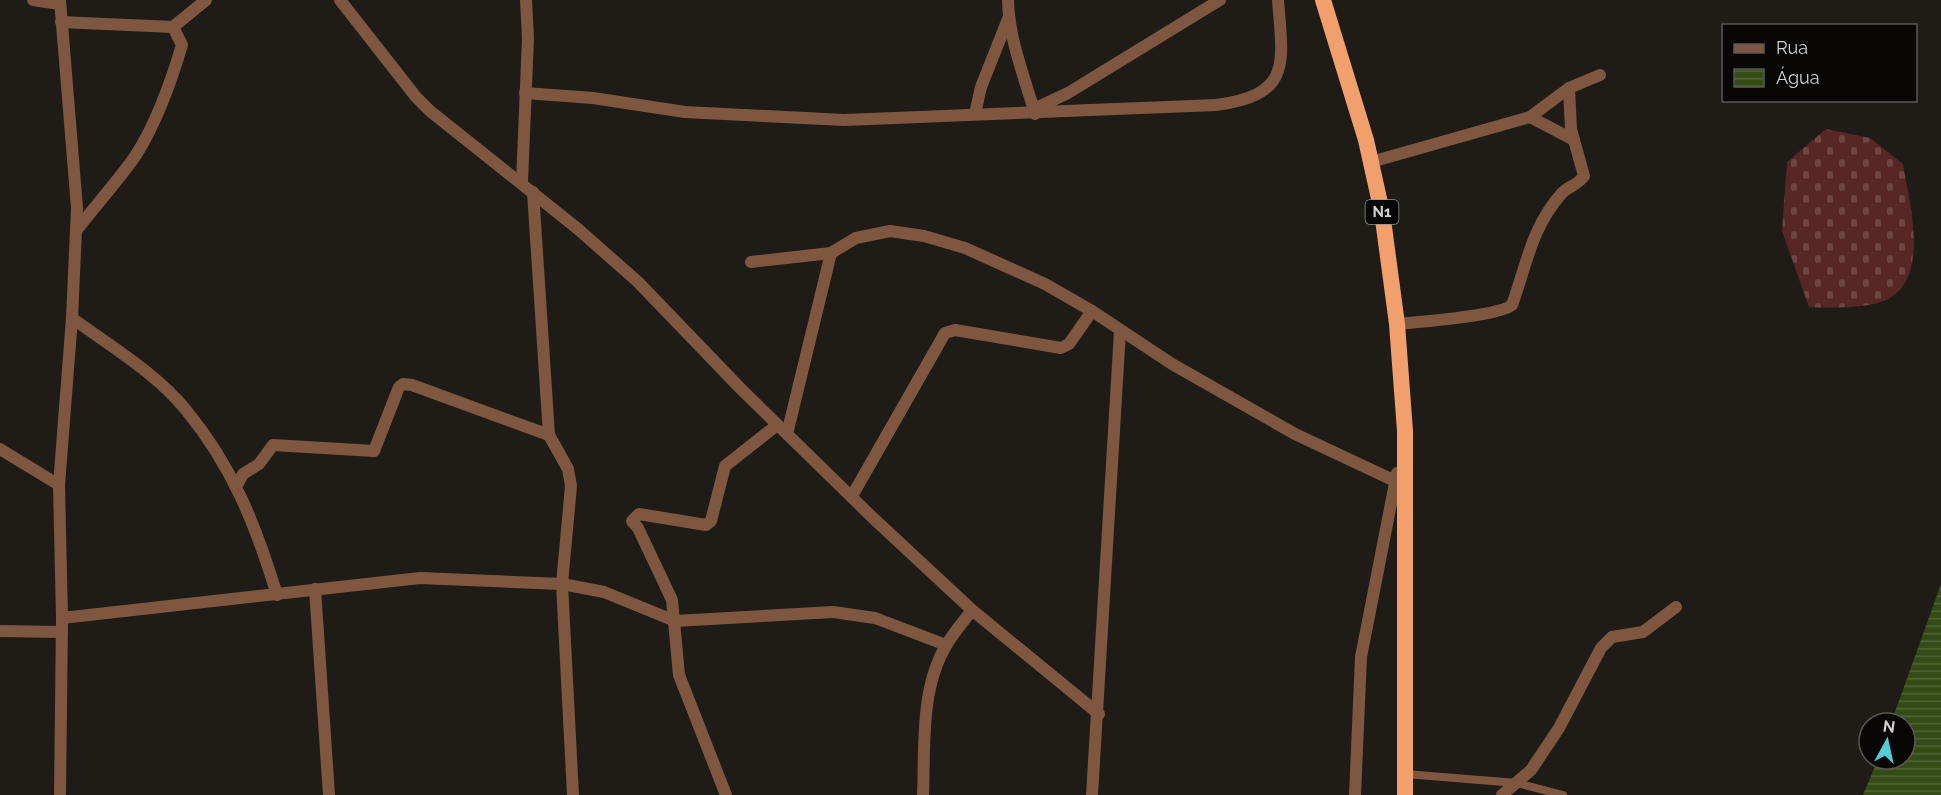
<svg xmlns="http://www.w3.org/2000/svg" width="1941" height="795" viewBox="0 0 1941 795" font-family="Raleway,sans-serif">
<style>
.cemetery{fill:url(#cemetery-stones)}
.water{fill:url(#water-rules)}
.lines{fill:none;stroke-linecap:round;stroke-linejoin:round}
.service{stroke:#7f5740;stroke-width:8}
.minor{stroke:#7f5740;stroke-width:12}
.tertiary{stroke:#7f5740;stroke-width:12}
.trunk{stroke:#f29f6e;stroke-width:16}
.labels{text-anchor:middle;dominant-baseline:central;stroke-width:4.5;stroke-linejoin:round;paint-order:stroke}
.shield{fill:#080705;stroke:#979492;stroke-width:1.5}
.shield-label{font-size:15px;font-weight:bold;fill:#d4d1ce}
</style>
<defs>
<pattern id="cemetery-stones" width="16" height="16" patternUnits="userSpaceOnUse" patternTransform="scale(1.5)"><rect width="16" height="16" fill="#562725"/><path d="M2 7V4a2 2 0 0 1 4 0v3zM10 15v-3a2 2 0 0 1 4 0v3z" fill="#6d4543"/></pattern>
<pattern id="water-rules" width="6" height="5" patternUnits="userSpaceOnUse" patternTransform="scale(1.5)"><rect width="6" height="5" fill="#354b16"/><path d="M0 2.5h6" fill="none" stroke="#516437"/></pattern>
</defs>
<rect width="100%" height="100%" fill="#1f1c17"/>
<!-- cemetery -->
<path class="cemetery" d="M1826,129l44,9 33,26c6,37 27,110 -13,134 -19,11 -60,10 -81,9l-27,-76 5,-69z"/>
<!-- water -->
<path class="water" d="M1941,584v211h-78l15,-36h27v-36h-14z"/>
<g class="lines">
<!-- service -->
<path class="service" d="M1405,774l112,9 46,12"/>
<!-- minor -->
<g class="minor">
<path d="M33,0l27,4"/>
<path d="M340,0l76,97 14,14 148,118 60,53 103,107 131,128 100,93 127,104"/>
<path d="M1008,0c1,40 16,75 27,114"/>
<path d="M61,22l112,5 33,-27"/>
<path d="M525,93l68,5 92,14 159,8 372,-15c76,-10 67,-41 62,-105"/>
<path d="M1034,109l34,-16 152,-93"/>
<path d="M975,114l6,-27 27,-68"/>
<path d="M1530,117l44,23"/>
<path d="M1371,162l159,-45 39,-29 31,-13"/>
<path d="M522,182l6,-144 -2,-38"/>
<path d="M533,192l16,243 19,34 3,17 -9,98 11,211"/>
<path d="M76,231c19,-25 42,-50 60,-76 21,-33 35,-73 46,-110l-9,-18"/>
<path d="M751,262l80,-9 25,-15 34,-7 34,5 41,12 80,36 47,27 80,53 123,70 100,47"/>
<path d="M72,318c38,28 84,55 114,92 47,57 70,116 91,185"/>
<path d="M1397,324c21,-2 102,-8 115,-19 15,-41 19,-77 50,-112 7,-7 16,-8 22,-17l-13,-47 -2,-41"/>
<path d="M787,434l44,-181"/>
<path d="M0,449l59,36"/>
<path d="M236,487l7,-13 16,-10 14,-19 101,6 25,-64 4,-3 9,1 137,50"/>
<path d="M852,496l93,-163 10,-3 106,18 8,-4 23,-33"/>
<path d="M315,589l14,206"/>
<path d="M62,618l358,-40 142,6 42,8 71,29 158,-9 42,6 71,27"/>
<path d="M0,631l62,1"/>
<path d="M726,795l-47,-120 -7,-75 -34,-72 -6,-7 7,-7 67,11 5,-4 14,-55 52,-41"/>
<path d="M923,795c2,-49 -3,-107 24,-151 7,-12 17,-23 25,-34"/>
<path d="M1092,795l28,-464"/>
<path d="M1355,795l6,-138 36,-184"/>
<path d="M1502,795l29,-25 28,-42 42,-80 11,-11 31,-5 33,-25"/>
</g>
<!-- tertiary -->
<path class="tertiary" d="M60,795l2,-177 -3,-133 13,-167 5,-110 -17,-208"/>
<!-- trunk -->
<path class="trunk" d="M1323,0l43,140 16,72 15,112 8,107v364"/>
</g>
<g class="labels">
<!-- shield labels -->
<rect class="shield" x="1365.5" y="200" width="33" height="24" rx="4.5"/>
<g class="shield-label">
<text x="1382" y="212">N1</text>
</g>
</g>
<!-- legend -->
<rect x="1722" y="24" width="195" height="78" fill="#080705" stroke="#5a5855" stroke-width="1.5"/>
<rect x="1734" y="44" width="30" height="9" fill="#7f5740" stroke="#5a5855" stroke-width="1.5"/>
<text x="1776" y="54" font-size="18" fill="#d4d1ce">Rua</text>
<rect x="1734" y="69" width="30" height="18" fill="url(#water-rules)" stroke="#5a5855" stroke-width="1.5"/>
<text x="1776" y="84" font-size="18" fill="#d4d1ce">Água</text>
<!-- north arrow -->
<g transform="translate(1887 741) rotate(8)"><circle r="28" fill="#080705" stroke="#5a5855" stroke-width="1.5"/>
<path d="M0-4.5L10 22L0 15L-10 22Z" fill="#53cbda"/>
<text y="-9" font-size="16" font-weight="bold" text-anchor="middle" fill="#d4d1ce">N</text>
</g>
</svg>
